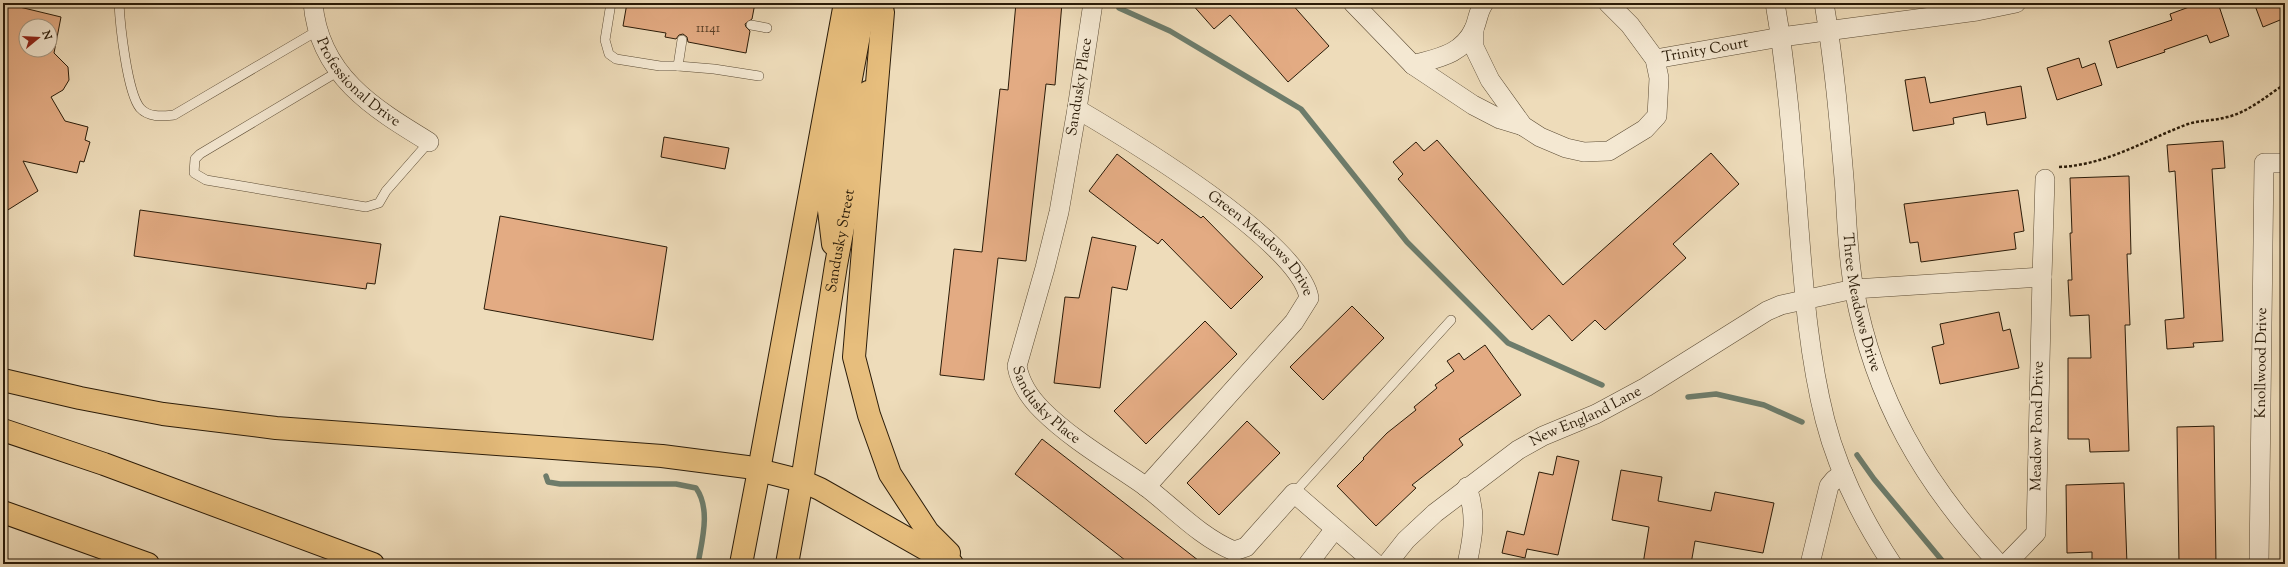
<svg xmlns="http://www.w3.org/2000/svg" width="2288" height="567" viewBox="0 0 2288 567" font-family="'Sorts Mill Goudy',serif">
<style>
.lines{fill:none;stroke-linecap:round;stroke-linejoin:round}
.stream{stroke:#6d7c6b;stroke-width:5.5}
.building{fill:#e3ab83;stroke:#2a1b08;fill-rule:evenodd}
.service-casing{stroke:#5b4b34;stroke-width:10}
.minor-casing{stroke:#5b4b34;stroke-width:20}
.primary-casing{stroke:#2a1b08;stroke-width:24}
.trunk-casing{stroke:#2a1b08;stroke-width:24}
.motorway-casing{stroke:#2a1b08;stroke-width:24}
.path{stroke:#2a1b08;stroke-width:2.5;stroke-dasharray:3 2;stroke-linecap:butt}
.service{stroke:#f4e8d2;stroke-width:9}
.minor{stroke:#f4e8d2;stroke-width:19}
.primary{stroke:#e7be7d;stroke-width:22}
.trunk{stroke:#e7be7d;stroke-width:22}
.motorway{stroke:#e7be7d;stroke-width:22}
.labels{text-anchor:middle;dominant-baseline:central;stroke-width:3;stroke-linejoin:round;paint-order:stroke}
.number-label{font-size:13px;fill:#583f27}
.street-label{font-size:15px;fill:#2a1b08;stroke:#f4e8d2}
</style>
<rect width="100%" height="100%" fill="#eedcba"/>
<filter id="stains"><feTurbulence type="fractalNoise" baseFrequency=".005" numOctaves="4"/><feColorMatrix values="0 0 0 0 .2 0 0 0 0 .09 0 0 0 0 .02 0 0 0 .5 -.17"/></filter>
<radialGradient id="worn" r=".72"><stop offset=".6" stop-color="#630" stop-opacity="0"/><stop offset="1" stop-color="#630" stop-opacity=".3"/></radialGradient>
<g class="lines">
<!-- stream -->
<g class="stream">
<path d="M1119,8l51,23 131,78 106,133 101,101 94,42"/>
<path d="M1688,397l28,-3 48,11 38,17"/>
<path d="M1857,455l17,24 71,85"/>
<path d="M546,476l2,6 12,2h116l20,4c15,21 6,52 2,76"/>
</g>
</g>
<!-- building -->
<g class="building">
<path d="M3,3l58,14 -7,36 14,14 1,13 -6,10 -12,7 14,24 23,6 -3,13 5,2 -6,20 -4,-1 -3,12 -54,-12 15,30 -35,22v-165l4,-17 -4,-1zM26,26h24v24h-24z"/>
<path d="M627,3h128l-3,16 -7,5 1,3 4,4 -4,22 -58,-11 -1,-5 -4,-3 -4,1 -3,4 -11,-2 1,-4 -43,-7z"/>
<path d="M1016,3h46l-7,82 -9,-1 -20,177 -28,-3 -14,122 -44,-5 14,-126 28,3 18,-163 8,1z"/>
<path d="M1191,3h100l38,43 -41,36 -58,-67 -16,14z"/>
<path d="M2200,3h18l11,33 -19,7 -3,-8 -43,15 1,2 -48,16 -8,-27 63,-21 -2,-6z"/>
<path d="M2254,3h31v15l-22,9z"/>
<path d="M2079,58l3,10 13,-5 7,22 -45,15 -10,-32z"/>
<path d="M1925,77l5,26 91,-17 5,32 -39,7 -2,-13 -32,6 1,6 -41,7 -8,-51z"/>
<path d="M664,137l65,11 -4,21 -64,-12z"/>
<path d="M1437,140l126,145 148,-132 28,31 -66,60 13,14 -81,72 -10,-10 -23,21 -23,-26 -17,15 -134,-151 5,-5 -10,-12 23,-20 8,9z"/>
<path d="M2223,141l2,27 -13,1 11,172 -30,2 1,4 -27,2 -2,-29 19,-2 -9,-147 -6,1 -2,-27z"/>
<path d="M1117,154l84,64 2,-2 60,61 -32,32 -69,-70 -4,5 -69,-53z"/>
<path d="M2129,176l2,78h-4l3,71h-5l4,126 -39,1 -1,-13h-21v-81h23l-2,-43 -19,1 -2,-36h4l-2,-47h2l-2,-55z"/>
<path d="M2018,190l6,41 -10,2 2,16 -95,13 -3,-20 -8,1 -6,-39z"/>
<path d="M140,210l241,34 -6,40 -8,-1 -1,6 -232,-33z"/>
<path d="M500,216l167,31 -14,93 -169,-31z"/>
<path d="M1092,237l44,9 -9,44 -15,-3 -12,101 -46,-5 11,-86 14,1z"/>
<path d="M1352,306l32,32 -61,62 -33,-33z"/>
<path d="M1999,312l4,19 7,-2 9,39 -79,16 -8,-37 12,-3 -4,-20z"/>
<path d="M1205,321l32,33 -91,90 -32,-33z"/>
<path d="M1485,345l36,50 -62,44 4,6 -51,40 4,3 -40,38 -39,-40 27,-27 -1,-1 24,-25 29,-23 -2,-3 23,-19 -2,-3 19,-14 -7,-10 12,-8 5,7z"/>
<path d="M1247,421l33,32 -61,62 -32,-32z"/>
<path d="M2214,426l2,138h-37l-2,-137z"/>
<path d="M1042,439l161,125h-73l-115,-90z"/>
<path d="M1557,456l22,5 -21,94 -31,-6 -2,9 -23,-5 5,-22 17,4 15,-63 14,3z"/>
<path d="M1621,470l41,7 -4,24 53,10 4,-19 59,11 -11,50 -68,-12 -4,23h-48l6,-37 -37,-7z"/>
<path d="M2124,483l3,81h-35v-12l-25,1 -1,-68z"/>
</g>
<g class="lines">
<defs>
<g id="service">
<path d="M119,3c1,21 8,89 21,105 9,10 23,8 34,7l143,-84"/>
<path d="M611,3l-6,37 4,14 7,5 44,7h18"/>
<path d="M751,25l16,3"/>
<path d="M682,40l-4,26 36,3 45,7"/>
<path d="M339,71l-139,83 -5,5 -1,14 12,7 160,27 13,-4 7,-12 43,-49"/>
<path d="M1294,493l157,-173"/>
</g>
<g id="minor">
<path id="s1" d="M313,3c6,72 60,105 116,139"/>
<path id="s2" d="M1093,3l-16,106 -18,103 -14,56 -28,98c3,17 13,32 25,44 30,30 69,52 103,76 29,22 55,51 89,65l12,-4 48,-54 82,71"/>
<path d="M1353,3l60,62 60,40 27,14 23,7"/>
<path d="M1775,3c13,75 18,150 24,225 5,64 10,129 26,192 13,51 38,100 67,144"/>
<path id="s3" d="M1824,3c10,58 15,116 20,175 3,37 3,75 10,111 21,111 69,193 145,275"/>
<path d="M1474,29v18l16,33 33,46 17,11 26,11 18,4 25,-1 36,-22 12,-13 2,-38 -4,-19 -25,-34 -22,-22"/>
<path id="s4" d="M1655,59l126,-22 196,-26 39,-8"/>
<path d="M1413,65c24,-7 49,-10 61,-36 4,-9 4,-18 10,-26"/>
<path id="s5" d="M1077,109c51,30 223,133 232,189l-15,24 -148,165"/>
<path d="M2042,277l3,-98"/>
<path d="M1308,564l26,-34"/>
<path id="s6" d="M1387,564l19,-24 29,-27 83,-63 25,-14 53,-22 50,-27 121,-76 14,-6 73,-16 188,-12 -6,256 -30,31"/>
<path d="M1467,564c6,-27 10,-49 0,-77"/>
<path d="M1810,564l19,-78 5,-6 9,-7"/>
<path id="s7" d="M2259,564l5,-401h21"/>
</g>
<g id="primary">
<path d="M833,244l-5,-42 37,-199"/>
<path d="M759,470l86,-467"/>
<path id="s8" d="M802,481l34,-216 32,-173"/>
</g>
<g id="trunk">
<path d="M741,564l18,-94"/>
<path d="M787,564l15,-83"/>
</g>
<g id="motorway">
<path d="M883,12l-29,345 15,58 21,59 38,58 21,21"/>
<path d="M3,380l77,18 83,16 113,14 386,28 85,11 55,14 18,8 132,75"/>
<path d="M3,430l101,34 269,100"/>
<path d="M3,512l145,52"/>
</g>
</defs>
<!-- service casing -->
<use href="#service" class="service-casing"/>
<!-- minor casing -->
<use href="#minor" class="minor-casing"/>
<!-- primary casing -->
<use href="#primary" class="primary-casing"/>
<!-- trunk casing -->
<use href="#trunk" class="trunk-casing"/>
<!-- motorway casing -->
<use href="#motorway" class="motorway-casing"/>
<!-- path -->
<path class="path" d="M2059,167c48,-2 86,-27 129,-43 13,-4 26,-3 39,-7 20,-4 41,-22 58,-33"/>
<!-- service -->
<use href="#service" class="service"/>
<!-- minor -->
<use href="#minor" class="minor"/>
<!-- primary -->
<use href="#primary" class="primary"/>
<!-- trunk -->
<use href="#trunk" class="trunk"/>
<!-- motorway -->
<use href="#motorway" class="motorway"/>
</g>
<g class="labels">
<!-- number labels -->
<g class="number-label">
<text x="708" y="29">11141</text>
</g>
<!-- street labels -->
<g class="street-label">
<text stroke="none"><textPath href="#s4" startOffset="51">Trinity Court</textPath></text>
<text stroke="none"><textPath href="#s1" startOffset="95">Professional Drive</textPath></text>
<text transform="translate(1080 87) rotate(-81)">Sandusky Place</text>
<text stroke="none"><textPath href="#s8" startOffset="243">Sandusky Street</textPath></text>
<text stroke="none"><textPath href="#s5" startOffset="229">Green Meadows Drive</textPath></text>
<text stroke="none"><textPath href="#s3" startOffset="302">Three Meadows Drive</textPath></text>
<text stroke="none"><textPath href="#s7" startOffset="201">Knollwood Drive</textPath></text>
<text stroke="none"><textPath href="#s2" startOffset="421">Sandusky Place</textPath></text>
<text stroke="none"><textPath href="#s6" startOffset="250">New England Lane</textPath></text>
<text transform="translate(2038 426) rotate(-89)">Meadow Pond Drive</text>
</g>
</g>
<!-- margin -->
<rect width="2288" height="567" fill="none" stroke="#eedcba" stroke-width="16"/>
<rect x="4" y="4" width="2280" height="559" fill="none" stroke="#2a1b08" stroke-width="2"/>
<rect x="8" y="8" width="2272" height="551" fill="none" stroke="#2a1b08"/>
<!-- north arrow -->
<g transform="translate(38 38) rotate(72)"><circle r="19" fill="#f4e8d2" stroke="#a39681"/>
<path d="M0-3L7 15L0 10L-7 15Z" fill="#8f2418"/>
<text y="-6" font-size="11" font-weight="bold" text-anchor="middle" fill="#2a1b08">N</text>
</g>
<rect width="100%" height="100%" filter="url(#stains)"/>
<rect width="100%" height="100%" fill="url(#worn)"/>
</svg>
